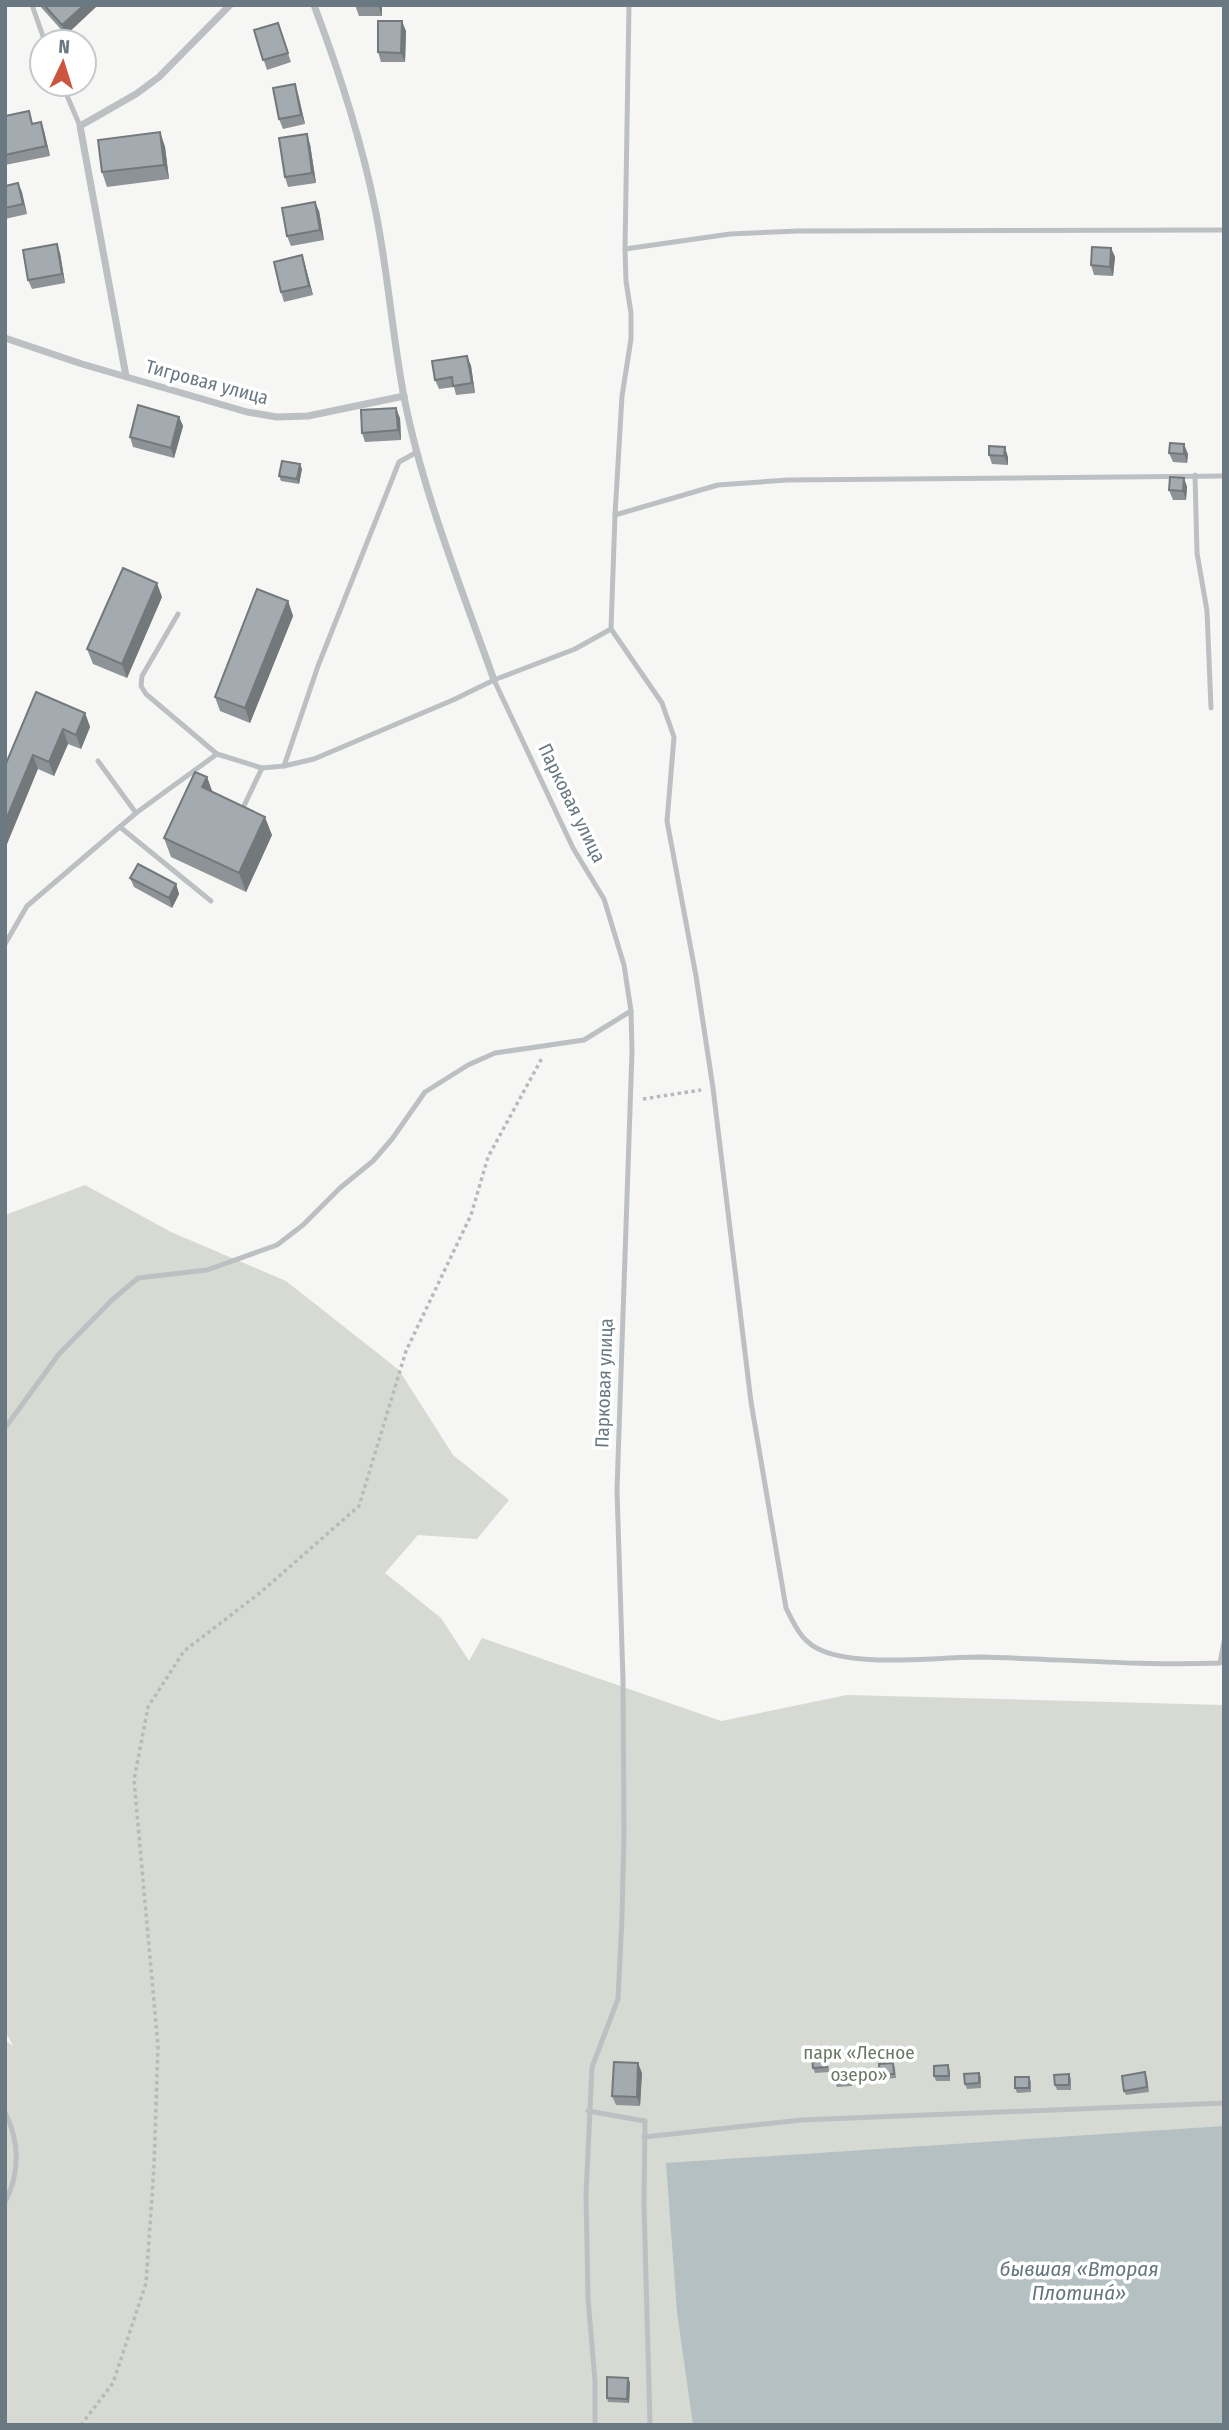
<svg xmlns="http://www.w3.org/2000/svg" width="1229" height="2430" viewBox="0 0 1229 2430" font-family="'Fira Sans Condensed',sans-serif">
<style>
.green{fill:#d6dad3}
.water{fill:#b5c0c3}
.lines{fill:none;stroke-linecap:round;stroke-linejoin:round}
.path{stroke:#b6babc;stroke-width:3.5;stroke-dasharray:3.5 3.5;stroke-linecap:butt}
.service{stroke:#bcc0c3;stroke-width:5}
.minor{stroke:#bcc0c3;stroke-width:7}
.wall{fill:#8d9397}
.shaded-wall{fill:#73787b}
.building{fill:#a4abb0;stroke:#73787b;stroke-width:2}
.labels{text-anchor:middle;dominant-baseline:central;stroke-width:7;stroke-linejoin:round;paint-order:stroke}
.street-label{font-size:19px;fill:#697881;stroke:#fff}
.park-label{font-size:19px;fill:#6c7967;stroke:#fff}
.water-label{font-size:21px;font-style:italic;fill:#65787d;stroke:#fff}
</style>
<rect width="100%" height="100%" fill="#f6f6f4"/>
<!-- green -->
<path class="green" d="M85,1185l86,47 115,49 113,89 54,85 56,45 -32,39 -59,-4 -33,38 56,45 28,43 13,-23 239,83 126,-26 377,10v720h-1219v-385l8,6 -8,-15v-816z"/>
<!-- water -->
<path class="water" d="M1224,2126v299h-531l-16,-113 -11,-149z"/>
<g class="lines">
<!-- path -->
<g class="path">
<path d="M643,1099l58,-9"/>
<path d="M81,2425l32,-42 33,-100 8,-116 4,-121 -24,-266 14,-73 36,-56 77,-59 98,-86 47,-155 65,-136 17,-58 54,-99"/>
</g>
<!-- service -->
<g class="service">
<path d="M32,5l13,37"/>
<path d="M62,84l18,42"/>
<path d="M625,249l105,-15 68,-3 426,-1"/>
<path d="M1195,475l2,78 10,58 4,97"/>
<path d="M615,515l7,-119 9,-57v-26l-5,-32 -1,-32 4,-244"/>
<path d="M178,614l-36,62 -1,10 5,8 71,60 45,14 22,-2 30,-7 139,-59 41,-20 81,-31 36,-20 4,-114 103,-30 70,-5 436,-4"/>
<path d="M611,629l51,74 12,34 -7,84 29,155 17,112 38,314 35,206c9,18 16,35 37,43 39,16 114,6 158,6 80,2 160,9 239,6l4,-21"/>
<path d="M494,680l79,168 31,51 20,66 7,46 1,40 -15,439 6,190 1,154 -2,83 -4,82 -26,68 -6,128 2,103 7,83v44"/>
<path d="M98,761l38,52"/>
<path d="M284,766l34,-100 81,-204 18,-10"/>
<path d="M242,810l20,-42"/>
<path d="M120,827l91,74"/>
<path d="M5,944l22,-38 109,-93 81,-59"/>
<path d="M5,1428l54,-74 53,-54 26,-22 69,-8 70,-25 26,-20 37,-37 33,-27 19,-22 33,-47 43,-27 27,-12 89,-13 47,-29"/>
<path d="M588,2111l57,10 -1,83 6,221"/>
<path d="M5,2113c15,28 15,61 0,89"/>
<path d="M644,2137l158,-17 422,-17"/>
</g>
<!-- minor -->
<g class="minor">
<path d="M314,5c25,66 47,134 61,203 13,63 17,126 29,189 18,93 58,193 90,283"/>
<path d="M5,338l77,26 165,48 30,5 31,-1 96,-20"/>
<path d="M126,376l-46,-250 56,-32 23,-17 71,-72"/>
</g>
</g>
<!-- wall -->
<g class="wall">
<path d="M39,5h59l-32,30z"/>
<path d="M355,5h27v11h-23z"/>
<path d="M278,23l13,39 -24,8 -13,-40z"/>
<path d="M406,31l-1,31h-24l-3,-10z"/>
<path d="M298,94l7,30 -22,5 -4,-10z"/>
<path d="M5,116l29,8 7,-2 3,9 6,25 -45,9z"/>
<path d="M160,132l5,15 4,32 -62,8 -5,-15z"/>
<path d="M310,144l6,39 -28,4 -3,-10z"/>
<path d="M18,183l9,31 -22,5v-33z"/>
<path d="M319,211l5,29 -33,6 -4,-10z"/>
<path d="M1111,248l4,9 -2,19 -19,-1 -3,-10z"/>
<path d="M60,253l5,30 -33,6 -4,-9z"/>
<path d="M302,255l3,10 8,30 -29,7 -3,-10z"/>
<path d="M467,356l4,10 4,27 -19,2 -2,-8 -15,2 -4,-9z"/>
<path d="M179,417l4,9 -9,32 -41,-11 -3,-10z"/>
<path d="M400,418l1,22 -36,2 -3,-9z"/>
<path d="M1169,453l19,1 -1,9 -14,-1z"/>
<path d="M989,455l19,2v8l-16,-1z"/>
<path d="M302,469l-3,15 -18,-3 -2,-5z"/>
<path d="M1184,478l3,9 -1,13h-13l-4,-10z"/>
<path d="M162,597l-35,81 -34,-14 -6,-15z"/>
<path d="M288,601l5,15 -43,107 -30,-12 -5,-14z"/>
<path d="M85,713l5,14 -9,22 -13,-5 -14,32 -16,-7 -33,-3z"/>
<path d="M207,777l5,15 60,43 -26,57 -75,-35 -7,-19z"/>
<path d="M130,878l46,6 3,10 -7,14 -38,-21z"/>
<path d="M826,2056l2,5 1,11 -14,1 -2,-5z"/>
<path d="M893,2063l2,5 1,10 -14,1 -2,-5z"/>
<path d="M849,2070l2,5 1,11 -15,1 -2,-5z"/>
<path d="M950,2070v11h-14l-2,-5z"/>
<path d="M642,2073l-2,33 -24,-1 -4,-9z"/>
<path d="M979,2073l2,4v11l-14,1 -2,-5z"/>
<path d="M1069,2074l2,5v11h-14l-2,-5z"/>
<path d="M1029,2077l2,5v10l-14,1 -2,-5z"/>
<path d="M1147,2077l2,15 -23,3 -2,-4z"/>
<path d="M628,2378l2,5 -1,20 -21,-1 -1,-4z"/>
</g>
<!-- shaded-wall -->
<g class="shaded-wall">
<path d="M84,5h14l-32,30 -4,-10z"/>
<path d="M378,5h4v11z"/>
<path d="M402,21l4,10 -1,31 -4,-9z"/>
<path d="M295,84l3,10 7,30 -4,-9z"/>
<path d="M41,122l3,9 6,25 -4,-10z"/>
<path d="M160,132l5,15 4,32 -5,-14z"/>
<path d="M307,134l3,10 6,39 -4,-10z"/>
<path d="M18,183l4,9 5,22 -4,-10z"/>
<path d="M315,202l4,9 5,29 -4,-10z"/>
<path d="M57,244l3,9 5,30 -3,-9z"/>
<path d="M1111,248l4,9 -2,19 -3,-9z"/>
<path d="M302,255l3,10 8,30 -4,-9z"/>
<path d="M467,356l4,10 4,27 -3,-10z"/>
<path d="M396,408l4,10 1,22 -3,-10z"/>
<path d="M179,417l4,9 -9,32 -3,-10z"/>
<path d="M1184,444l4,10 -1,9 -3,-9z"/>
<path d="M1005,447l3,10v8l-4,-9z"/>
<path d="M300,464l2,5 -3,15 -2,-5z"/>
<path d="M1184,478l3,9 -1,13 -3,-9z"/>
<path d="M157,583l5,14 -35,81 -5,-14z"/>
<path d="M288,601l5,15 -43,107 -5,-15z"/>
<path d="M85,713l5,14 -9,22 -5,-14z"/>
<path d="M63,729l5,15 -14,32 -5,-14z"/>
<path d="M33,755l5,14 -33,80v-27z"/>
<path d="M207,777l7,19 -12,-9z"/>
<path d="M265,817l7,18 -26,57 -7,-19z"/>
<path d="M176,884l3,10 -7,14 -3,-10z"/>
<path d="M638,2063l4,10 -2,33 -3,-9z"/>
<path d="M628,2378l2,5 -1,20 -2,-4z"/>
</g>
<!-- building -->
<g class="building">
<path d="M44,5h40l-22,20z"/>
<rect x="355" y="5" width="23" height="1"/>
<path d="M378,21h24l-1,32 -23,-1z"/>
<path d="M278,23l10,30 -25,7 -9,-30z"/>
<path d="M295,84l6,31 -22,4 -6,-31z"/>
<path d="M29,111l3,13 9,-2 5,24 -41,9v-39z"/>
<path d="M160,132l4,33 -62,7 -4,-32z"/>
<path d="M307,134l5,39 -27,4 -6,-39z"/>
<path d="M18,183l5,21 -18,4v-22z"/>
<path d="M315,202l5,28 -33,6 -5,-28z"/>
<path d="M57,244l5,30 -34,6 -5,-30z"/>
<path d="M1092,247l19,1 -1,19 -19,-2z"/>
<path d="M302,255l7,31 -28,6 -7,-30z"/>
<path d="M467,356l5,27 -19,3 -1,-9 -17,3 -3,-19z"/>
<path d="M138,405l41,12 -8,31 -41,-11z"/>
<path d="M396,408l2,22 -36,3 -1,-23z"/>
<path d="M1170,443l14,1v10l-15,-1z"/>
<path d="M989,446l16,1 -1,9 -15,-1z"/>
<path d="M282,461l18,3 -3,15 -18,-3z"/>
<path d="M1170,477l14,1 -1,13 -14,-1z"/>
<path d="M123,568l34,15 -35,81 -35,-15z"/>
<path d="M257,589l31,12 -43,107 -30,-11z"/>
<path d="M36,692l49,21 -9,22 -13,-6 -14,33 -16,-7 -28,67v-56z"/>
<path d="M195,772l12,5 -5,10 63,30 -26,56 -75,-35z"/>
<path d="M138,864l38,20 -7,14 -39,-20z"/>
<path d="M826,2056l1,11 -14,1 -1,-11z"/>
<path d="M614,2062l24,1 -1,34 -25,-1z"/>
<path d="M893,2063l1,11h-14l-1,-10z"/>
<path d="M948,2065l1,11h-15v-10z"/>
<path d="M849,2070l1,11 -15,1v-11z"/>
<path d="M1145,2072l2,15 -23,4 -2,-15z"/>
<path d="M979,2073v10l-14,1 -1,-10z"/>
<path d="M1069,2074v11h-14l-1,-10z"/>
<rect x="1015" y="2077" width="14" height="11"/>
<path d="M607,2377l21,1 -1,21 -20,-1z"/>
</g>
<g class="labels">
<!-- street labels -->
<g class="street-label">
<text transform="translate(207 382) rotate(15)">Тигровая улица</text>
<text transform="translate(572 803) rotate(64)">Парковая улица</text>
<text transform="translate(604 1383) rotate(-88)">Парковая улица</text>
</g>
<!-- park labels -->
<g class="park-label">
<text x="859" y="2052">парк «Лесное<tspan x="859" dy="22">озеро»</tspan></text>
</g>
<!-- water labels -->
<g class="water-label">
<text x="1079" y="2269">бывшая «Вторая<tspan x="1079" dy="24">Плотинá»</tspan></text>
</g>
</g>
<!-- border -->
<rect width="1229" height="2430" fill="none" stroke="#697881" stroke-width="14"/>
<!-- north arrow -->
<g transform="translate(63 63) rotate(4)"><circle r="33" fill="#ffffff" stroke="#c3c9cd" stroke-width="2"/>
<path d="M0-5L12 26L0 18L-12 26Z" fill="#cc553e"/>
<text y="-10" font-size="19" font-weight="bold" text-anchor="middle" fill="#697881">N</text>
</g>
</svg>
